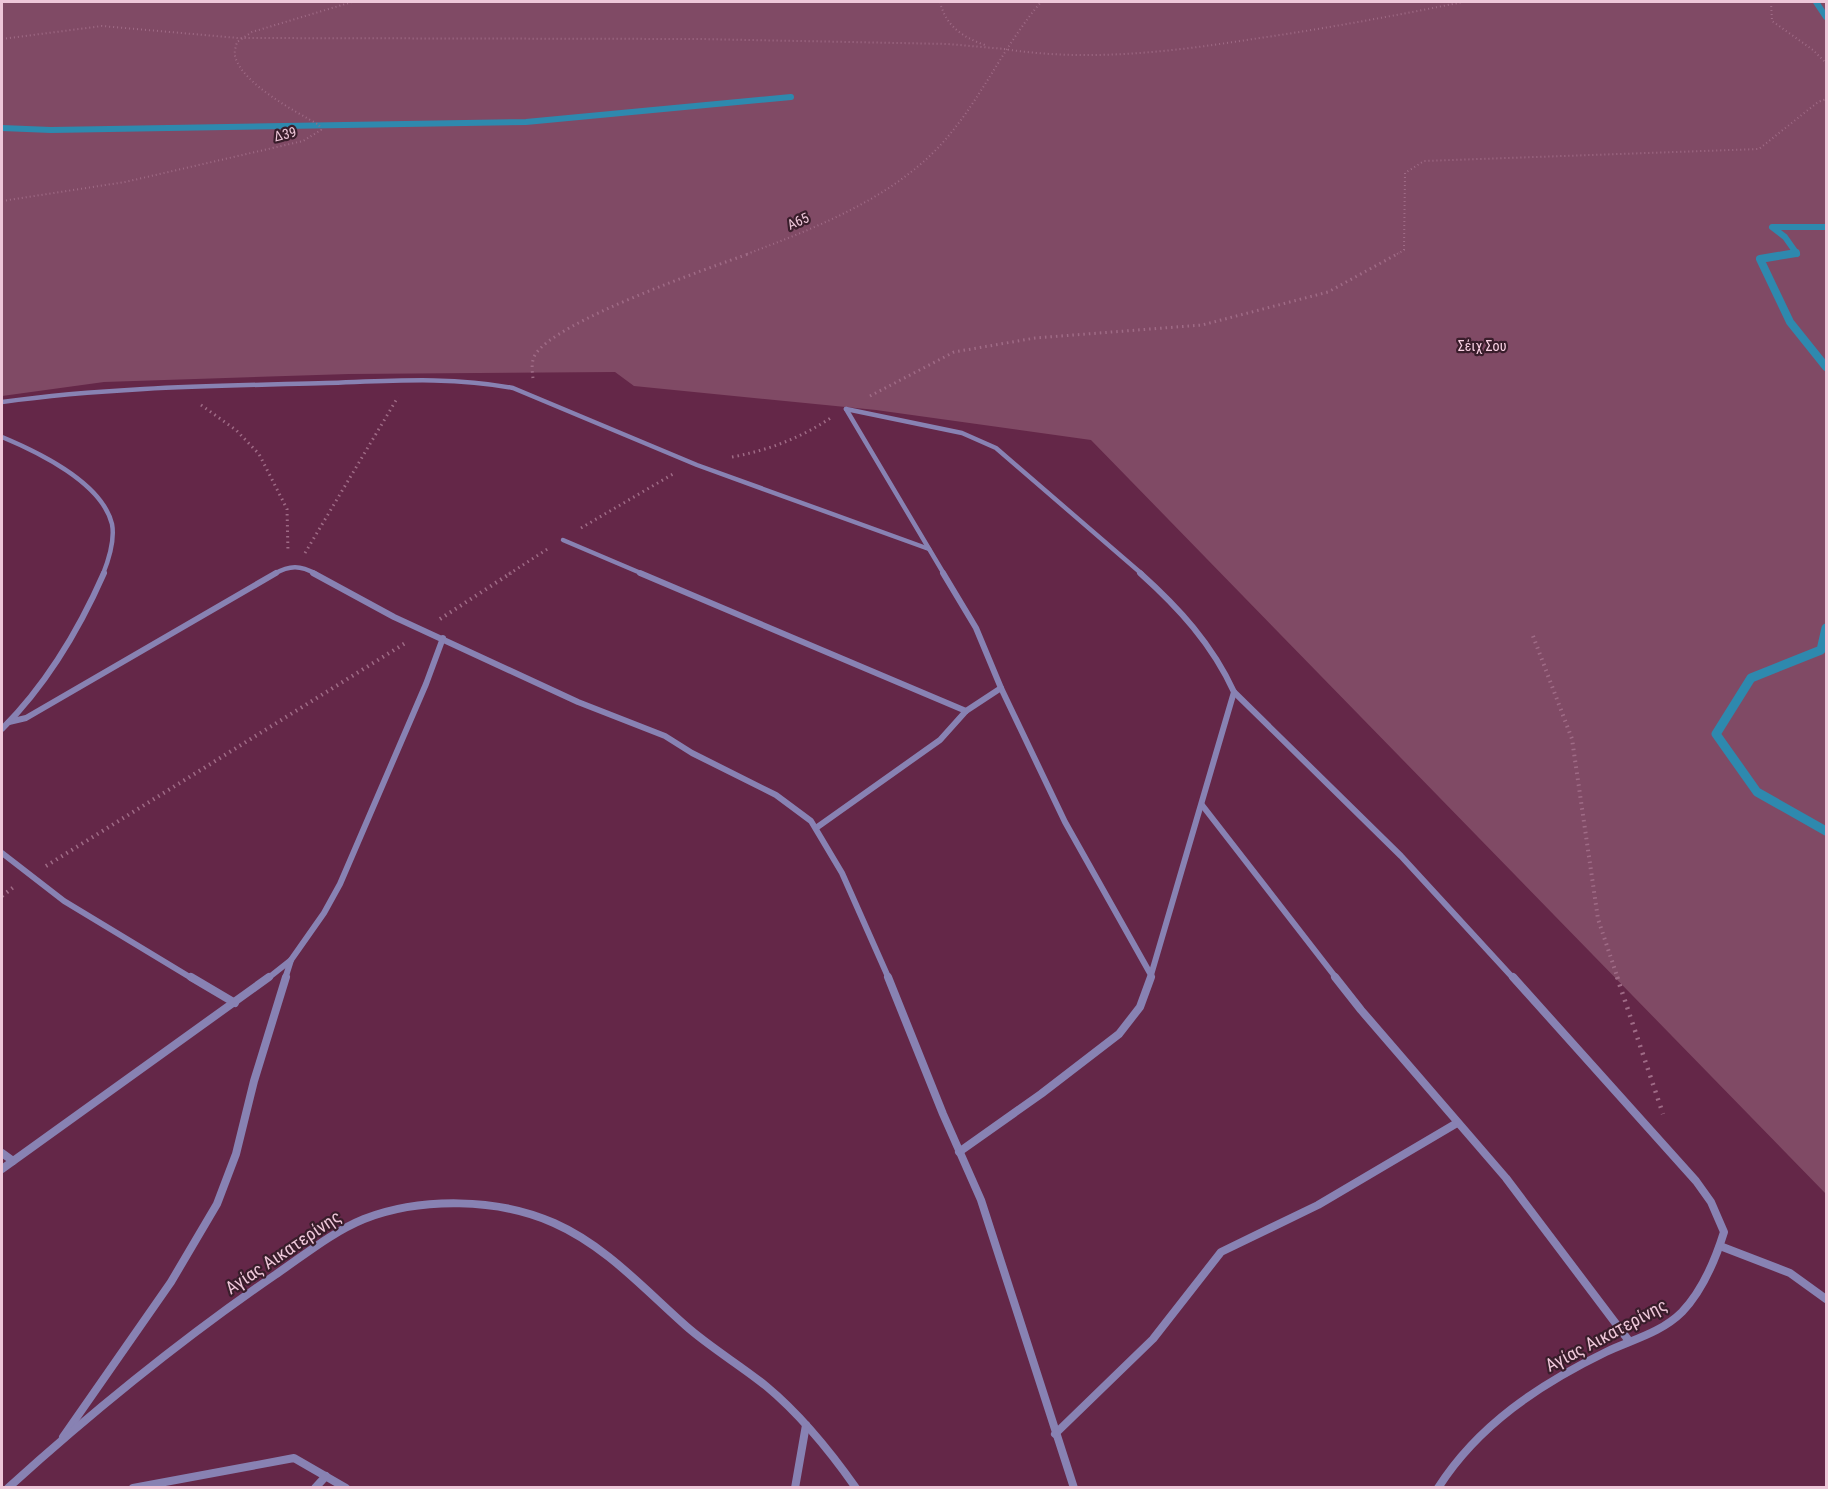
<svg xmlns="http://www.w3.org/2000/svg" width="1828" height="1489" viewBox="0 0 1828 1489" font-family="'Roboto Condensed',sans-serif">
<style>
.green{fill:#804a65}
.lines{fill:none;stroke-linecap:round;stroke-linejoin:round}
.stream-far2{stroke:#2e89ae;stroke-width:6}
.stream-far1{stroke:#2e89ae;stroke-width:8}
.stream{stroke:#2e89ae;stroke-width:9}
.path-far3{stroke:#9f6b86;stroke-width:2;stroke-dasharray:1 3;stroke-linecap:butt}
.path-far2{stroke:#9f6b86;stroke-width:3;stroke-dasharray:1.5 4;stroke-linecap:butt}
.path-far1{stroke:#9f6b86;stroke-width:4;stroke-dasharray:1.5 4.5;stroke-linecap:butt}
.path{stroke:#9f6b86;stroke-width:4.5;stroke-dasharray:2 6;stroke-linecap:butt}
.street-far2{stroke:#8882b3;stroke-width:4.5}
.street-far1{stroke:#8882b3;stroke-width:6}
.street{stroke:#8882b3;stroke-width:8}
.labels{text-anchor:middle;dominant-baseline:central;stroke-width:4.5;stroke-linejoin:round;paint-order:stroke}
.far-street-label{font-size:14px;fill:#eec7d9;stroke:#391d2b}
.far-park-label{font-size:14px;fill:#fcd3e6;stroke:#391d2b}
.near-street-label{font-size:18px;fill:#eec7d9;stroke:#391d2b}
</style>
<rect width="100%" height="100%" fill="#642748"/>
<!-- green -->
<path class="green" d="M2,2h1824v1192l-735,-754 -215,-30 -242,-24 -19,-14 -266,2 -245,8 -102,14z"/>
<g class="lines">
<!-- stream-far2 -->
<g class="stream-far2">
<path d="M1816,2l10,15"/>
<path d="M2,128l49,2 475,-8 265,-25"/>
<path d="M1797,254l-12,-17 -13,-10h54"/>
</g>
<!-- stream-far1 -->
<path class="stream-far1" d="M1796,253l-36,6 30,63 36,45"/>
<!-- stream -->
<path class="stream" d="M1826,628l-5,22 -70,28 -35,56 41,58 69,39"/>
<!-- path-far3 -->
<g class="path-far3">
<path d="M940,2c6,24 22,35 45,43"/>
<path d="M1771,2l1,19 41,29 13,13"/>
<path d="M2,39l100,-13 136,12 462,1 248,5 57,5"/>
<path d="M1004,49c83,13 166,3 249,-10 70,-10 140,-23 210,-37"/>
<path d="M2,201l123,-19 178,-41 18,-11 -2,-5c-24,-14 -77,-41 -84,-69 -1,-4 1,-10 2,-14l15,-10 100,-30"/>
<path d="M747,254c71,-27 154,-59 203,-120 34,-41 56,-91 91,-132"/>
<path d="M1397,254l7,-4 1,-77 19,-12 335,-12 59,-47 8,-3"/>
</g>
<!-- path-far2 -->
<g class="path-far2">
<path d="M533,378c-1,-7 -2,-16 2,-23 20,-34 174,-87 216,-102"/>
<path d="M870,396l84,-44 81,-14 167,-13 126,-33 71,-39"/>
<path d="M201,405l35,25 23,24 28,55 1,43"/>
<path d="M732,457c37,-7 69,-19 100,-40"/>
<path d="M581,528l92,-54"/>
<path d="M305,553l93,-156"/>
<path d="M509,574l40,-26"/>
</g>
<!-- path-far1 -->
<g class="path-far1">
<path d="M440,619l71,-46"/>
<path d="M1533,636l39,103 26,180 20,60"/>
<path d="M46,866l361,-224"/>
<path d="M2,896l13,-10"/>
</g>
<!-- path -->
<path class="path" d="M1617,977l46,137"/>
<!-- street-far2 -->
<g class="street-far2">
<path d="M2,402c108,-15 215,-16 324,-19 63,-2 125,-7 187,5l184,77 232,84"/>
<path d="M846,409l98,165"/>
<path d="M846,409l116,24 34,15 146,126"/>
<path d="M2,437c36,15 100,46 110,87 3,16 -3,35 -9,50"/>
<path d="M563,540l80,34"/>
<path d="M274,574c16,-9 26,-9 42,0"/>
</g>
<!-- street-far1 -->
<g class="street-far1">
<path d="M313,573l81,44 184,85 87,34 27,17 84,42 35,26 31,52 47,106"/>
<path d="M640,573l326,138"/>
<path d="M943,573l33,55 25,60 64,134 86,153 -1,4"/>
<path d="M1140,573c39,35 72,71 94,119l-83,283"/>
<path d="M1234,692l167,164 113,123"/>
<path d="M9,722l17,-4 250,-145"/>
<path d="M2,729c44,-44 77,-99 102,-156"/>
<path d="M1202,805l135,174"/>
<path d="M816,828l124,-88 26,-29 35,-23"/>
<path d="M2,853l62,48 129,78"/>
<path d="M267,979l24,-19 33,-47 16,-29 86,-200 17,-46"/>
<path d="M285,979l6,-19"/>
</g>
<!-- street -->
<g class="street">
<path d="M191,977l44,26"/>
<path d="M888,977l55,137 38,86 93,288"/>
<path d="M1335,977l26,33 145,168 123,163"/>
<path d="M959,1152l82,-58 78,-60 21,-27 11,-30"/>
<path d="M2,1153l11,8"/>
<path d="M2,1169l267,-192"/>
<path d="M1720,1246l70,27 36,26"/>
<path d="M1055,1434l98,-95 68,-87 97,-47 139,-82"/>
<path d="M63,1437l108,-155 46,-78 19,-50 18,-73 32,-104"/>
<path d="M8,1488c84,-76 174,-149 267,-213 28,-19 57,-43 89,-56 57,-22 134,-21 190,4 52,23 90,66 132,103 25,22 54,39 80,60 35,29 64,65 90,102"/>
<path d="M133,1488l161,-30 52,30"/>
<path d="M315,1488l11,-12"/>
<path d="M795,1488l11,-63"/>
<path d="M1438,1488c40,-63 102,-104 168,-136 25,-12 55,-19 76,-40 21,-22 33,-51 42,-80l-13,-30 -15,-21 -183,-204"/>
</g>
</g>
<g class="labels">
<!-- far-street labels -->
<g class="far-street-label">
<text transform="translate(285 134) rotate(-14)">Δ39</text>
<text transform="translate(798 221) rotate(-24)">Α65</text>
</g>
<!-- far-park labels -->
<g class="far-park-label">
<text x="1482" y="346">Σέιχ Σου</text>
</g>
<!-- near-street labels -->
<g class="near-street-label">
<text transform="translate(283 1252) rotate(-34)">Αγίας Αικατερίνης</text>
<text transform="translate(1606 1335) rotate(-28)">Αγίας Αικατερίνης</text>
</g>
</g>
<!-- border -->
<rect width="1828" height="1489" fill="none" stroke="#eec7d9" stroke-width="6"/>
</svg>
